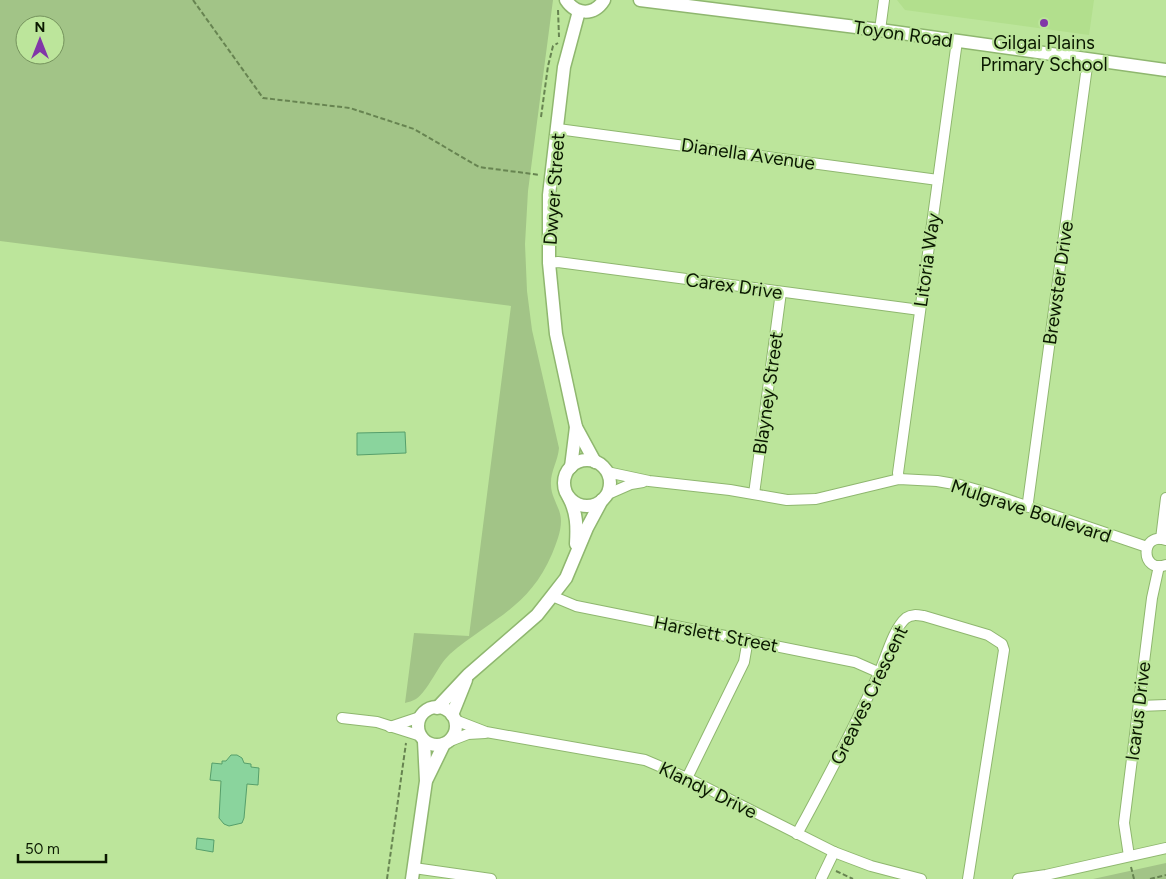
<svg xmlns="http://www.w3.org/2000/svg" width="1166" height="879" viewBox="0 0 1166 879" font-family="Figtree,sans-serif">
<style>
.built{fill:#b2df8d}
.green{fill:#a2c487;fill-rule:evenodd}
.building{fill:#8ad49d;stroke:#569f6b}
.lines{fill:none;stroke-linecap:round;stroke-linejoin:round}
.minor-casing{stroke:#8fb76f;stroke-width:12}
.tertiary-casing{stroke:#8fb76f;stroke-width:15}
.path{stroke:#678451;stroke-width:2;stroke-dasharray:5 2.5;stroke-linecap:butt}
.minor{stroke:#fff;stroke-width:10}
.tertiary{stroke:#fff;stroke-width:12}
.poi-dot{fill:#8136a8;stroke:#bce59b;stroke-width:2}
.labels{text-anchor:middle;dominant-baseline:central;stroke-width:4.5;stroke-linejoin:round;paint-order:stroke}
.street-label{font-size:19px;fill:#0a1800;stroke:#bce59b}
.poi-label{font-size:19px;fill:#0a1800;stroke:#bce59b}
</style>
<rect width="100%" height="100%" fill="#bce59b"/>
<!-- built -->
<path class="built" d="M897,0h197l-5,35 -184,-25z"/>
<!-- green -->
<g class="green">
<path d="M0,0h553l-25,191 -3,53 2,47 5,39 27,118c-1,13 -9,24 -8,37 0,13 10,23 10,36 0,11 -5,23 -9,33 -23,54 -61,65 -102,100 -13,12 -21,36 -34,45 -3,2 -8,3 -11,4l9,-70 55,3 42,-330 -511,-65zM25,25h30v30h-30z"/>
<path d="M1166,863v16h-73z"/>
</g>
<!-- building -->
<g class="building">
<path d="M405,432l1,21 -49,2v-22z"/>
<path d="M231,755h6l5,3 2,5 7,1v3l8,1 -1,17 -11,-1 -3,34 -2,5 -13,3 -5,-2 -5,-6 2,-37 -11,-1 2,-17 10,1v-3h4z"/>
<path d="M197,838l17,2 -1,12 -17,-3z"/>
</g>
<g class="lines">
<defs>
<g id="minor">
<path d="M880,30l4,-30"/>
<path d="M558,129l380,51"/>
<path d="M549,263l9,-1 362,48"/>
<path d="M607,472l42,9 81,9 57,10 29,-1 83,-20 38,2 23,4 28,8 159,54"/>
<path d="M899,479l-1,-6 59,-432"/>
<path d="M754,494l27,-202"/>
<path d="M606,495l25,-11 12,-2"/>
<path d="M1025,507l3,-5 60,-443"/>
<path d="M1161,539l5,-41"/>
<path d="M1166,540c-26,-9 -26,34 0,25"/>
<path d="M552,596l24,10 279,56 25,11"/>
<path d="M1139,706l27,-1"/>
<path d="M342,718l35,4 44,14"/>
<path d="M455,720l31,12 159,28 42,18 147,74 37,14 50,13"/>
<path d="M390,727l30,-10"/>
<path d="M450,741l18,-7 17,-1"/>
<path d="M687,778l57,-116 4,-23"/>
<path d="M797,834c29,-53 57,-106 82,-161 7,-15 14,-44 27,-55 6,-4 11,-3 18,-2l64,19 14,9 2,6 -36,229"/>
<path d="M1129,856l-5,-33 28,-225 7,-32"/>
<path d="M414,868l77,11"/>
<path d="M821,879l13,-27"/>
<path d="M1018,879l28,-4 120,-27"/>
</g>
<g id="tertiary">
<path d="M566,0c10,15 28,16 38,0"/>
<path d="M640,0l240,30 286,40"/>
<path d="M579,11l-15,56 -15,128v68l7,71 20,93 19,35"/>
<circle cx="587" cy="483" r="23"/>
<path d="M571,467l5,-40"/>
<path d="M569,498c8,15 8,29 7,46"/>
<circle cx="437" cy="726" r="19"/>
<path d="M437,708l31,-33 69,-60 15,-19 14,-18 21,-50 15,-28"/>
<path d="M452,715l14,-35"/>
<path d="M427,779l17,-35"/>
<path d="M412,879l14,-98 -2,-40"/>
</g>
</defs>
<!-- minor casing -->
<use href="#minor" class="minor-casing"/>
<!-- tertiary casing -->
<use href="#tertiary" class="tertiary-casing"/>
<!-- path -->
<g class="path">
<path d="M193,0l70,98 87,10 64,21 65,38 61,8"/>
<path d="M558,10l1,27"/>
<path d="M541,117l7,-51 5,-20 5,-3"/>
<path d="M1131,867l3,12"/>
<path d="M836,871l17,8"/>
<path d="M387,879l19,-136"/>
<path d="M1150,879l16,-4"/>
</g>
<!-- minor -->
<use href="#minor" class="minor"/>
<!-- tertiary -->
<use href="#tertiary" class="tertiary"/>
</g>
<!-- markers -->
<circle class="poi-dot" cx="1044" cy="23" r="5"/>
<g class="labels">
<!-- street labels -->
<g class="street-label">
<text transform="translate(903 34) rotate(8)">Toyon Road</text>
<text transform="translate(748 154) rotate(8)">Dianella Avenue</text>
<text transform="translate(554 189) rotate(-86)">Dwyer Street</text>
<text transform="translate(927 260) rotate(-82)">Litoria Way</text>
<text transform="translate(1058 283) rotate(-82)">Brewster Drive</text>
<text transform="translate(734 286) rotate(8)">Carex Drive</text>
<text transform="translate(768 393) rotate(-82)">Blayney Street</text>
<text transform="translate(1031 511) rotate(18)">Mulgrave Boulevard</text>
<text transform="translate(716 634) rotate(11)">Harslett Street</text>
<text transform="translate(869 695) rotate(-64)">Greaves Crescent</text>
<text transform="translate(1138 711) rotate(-83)">Icarus Drive</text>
<text transform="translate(708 790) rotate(26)">Klandy Drive</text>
</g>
<!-- poi labels -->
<g class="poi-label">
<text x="1044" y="42">Gilgai Plains<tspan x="1044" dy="22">Primary School</tspan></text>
</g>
</g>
<!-- north arrow -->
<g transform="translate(40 40)"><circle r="24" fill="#bce59b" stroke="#75935d"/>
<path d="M0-4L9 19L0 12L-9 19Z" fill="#8136a8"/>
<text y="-8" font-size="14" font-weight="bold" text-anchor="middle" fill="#0a1800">N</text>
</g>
<!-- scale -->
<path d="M18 854v8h88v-8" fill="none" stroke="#0a1800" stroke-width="2.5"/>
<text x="25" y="854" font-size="15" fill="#0a1800" stroke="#bce59b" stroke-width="4" paint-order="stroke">50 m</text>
</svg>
